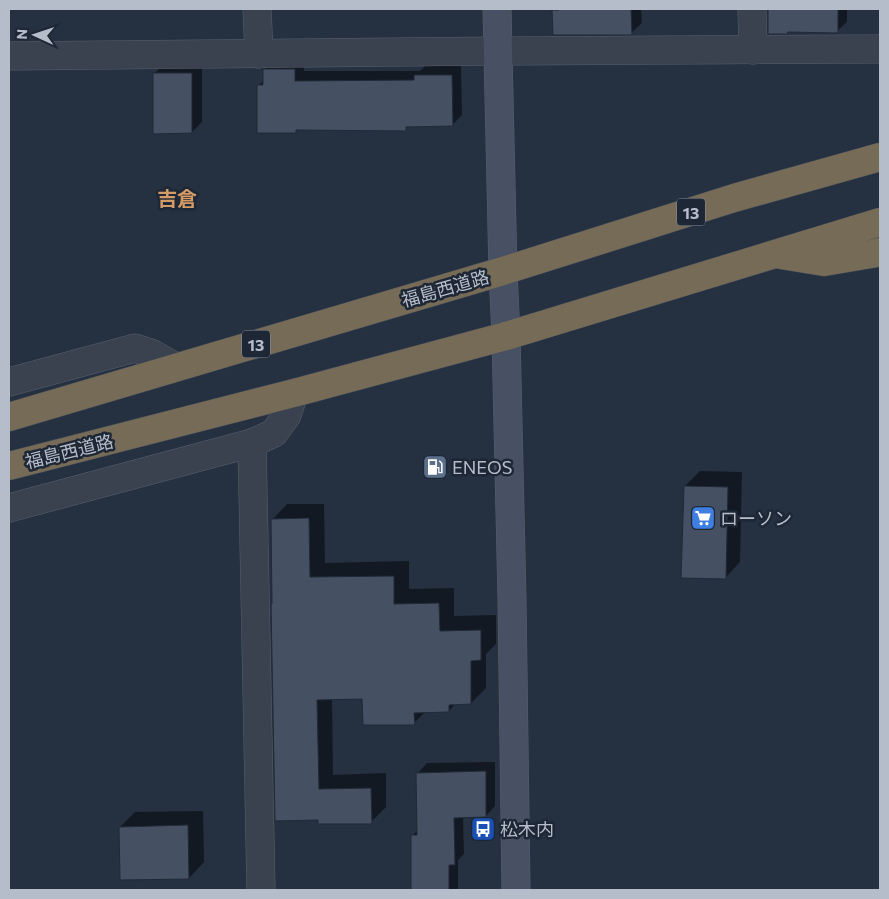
<svg xmlns="http://www.w3.org/2000/svg" width="889" height="899" viewBox="0 0 889 899" font-family="Commissioner,'Noto Sans JP',sans-serif">
<style>
.shadow{fill:#0007}
.building{fill:#455062;stroke:#202937}
.lines{fill:none;stroke-linecap:round;stroke-linejoin:round}
.street-casing{stroke:#58606d;stroke-width:29}
.secondary-casing{stroke:#58606d;stroke-width:29}
.highway-casing{stroke:#444d5a;stroke-width:29}
.street{stroke:#3a4250;stroke-width:28}
.secondary{stroke:#485163;stroke-width:28}
.highway{stroke:#766b57;stroke-width:28}
.labels{text-anchor:middle;dominant-baseline:central;stroke-width:5;stroke-linejoin:round;paint-order:stroke}
.shield{fill:#1e2735;stroke:#88909d;stroke-width:1}
.shield-label{font-size:16px;font-weight:bold;fill:#b6bdca}
.street-label{font-size:18px;fill:#b6bdca;stroke:#1e2735}
.poi-label{font-size:18px;fill:#b6bdca;stroke:#1e2735;text-anchor:start}
.quarter-label{font-size:20px;font-weight:bold;fill:#d59b66;stroke:#1e2735}
</style>
<rect width="100%" height="100%" fill="#253040"/>
<!-- shadow -->
<g class="shadow">
<path d="M555,9h86l1,14 -11,10 -77,-23z"/>
<path d="M768,9h79v13l-10,9 -48,-1 -20,3z"/>
<path d="M304,59v12h116l5,-5 36,-1 1,50 -10,10h-43l-4,4h-107l-3,3 -37,-46 6,-6v-10l10,-10z"/>
<path d="M202,63v59l-10,10 -38,-58 10,-10z"/>
<path d="M700,471l42,1 -2,90 -15,16 -40,-92z"/>
<path d="M287,504h37l1,59 84,-2v28l45,-1v28l42,-1v29l-10,10v34l-15,15h-15l-7,8h-23l-12,12 -50,-25h-32l1,77 53,-2v34l-15,15 -52,1 -47,-303z"/>
<path d="M495,762v44l-9,10h-23l1,38 -6,6v30h-45l-1,-54 6,-6v-57l9,-10z"/>
<path d="M203,811l1,51 -15,16 -69,-51 15,-15z"/>
</g>
<!-- building -->
<g class="building">
<path d="M559,9h72l1,26h-79l-1,-25h7z"/>
<path d="M768,9h70v24l-50,-1 -1,2h-19z"/>
<path d="M263,69h32v12l119,-1v-5h38l1,51 -47,1v4l-110,-1v3h-39v-48h6z"/>
<path d="M153,73h39v60l-39,1z"/>
<path d="M684,486l44,1 -2,92 -45,-1z"/>
<path d="M309,518l1,59 84,-1v28l45,-1 1,28 41,-1v30l-10,1v43l-22,1v7l-35,1 1,12h-52l-1,-26 -45,1 2,89 52,-1 1,36h-54v-4l-43,1 -4,-217h1l-1,-85z"/>
<path d="M486,771v46l-32,1 1,47h-6v25h-38v-55h6l-1,-62z"/>
<path d="M188,825l1,54 -69,1 -1,-53z"/>
</g>
<g class="lines">
<defs>
<g id="street">
<path d="M257,9l2,45"/>
<path d="M752,9l1,41"/>
<path d="M9,56l489,-5 382,-2"/>
<path d="M9,382l126,-34 18,6 23,13"/>
<path d="M252,443l9,447"/>
<path d="M9,508l243,-65 22,-10 13,-18 7,-22"/>
</g>
<path id="secondary" d="M497,9l6,262 3,65 6,263 4,291"/>
<g id="highway">
<path d="M781,255l43,7 47,-8 9,-2"/>
<path d="M9,417l494,-146 231,-73 146,-41"/>
<path d="M9,466l285,-73 212,-57 374,-114"/>
</g>
</defs>
<!-- street casing -->
<use href="#street" class="street-casing"/>
<!-- secondary casing -->
<use href="#secondary" class="secondary-casing"/>
<!-- highway casing -->
<use href="#highway" class="highway-casing"/>
<!-- street -->
<use href="#street" class="street"/>
<!-- secondary -->
<use href="#secondary" class="secondary"/>
<!-- highway -->
<use href="#highway" class="highway"/>
</g>
<!-- icons -->
<defs>
<symbol id="fuel-square" viewBox="-11 -11 22 22"><rect x="-9" y="-9" width="18" height="18" rx="4" fill="#5c6f8a" stroke="#1e2735"/><path d="M-5.5-6h7V0h2V4h1.3V-2.5L3-4.5l.8-.8L6-3V5H2.5V1h-1V6h-7ZM-4.2-4.7v3.2H.2V-4.7Z" fill="#fff"/></symbol>
<symbol id="supermarket-square" viewBox="-11 -11 22 22"><rect x="-9" y="-9" width="18" height="18" rx="4" fill="#3f7fe0" stroke="#1e2735"/><path d="M-6-5.5h2.5l.6 2H6L4.5 2H-2.5L-4.4-4H-6ZM-1.5 3.2a1.3 1.3 0 1 0 .1 0ZM3 3.2a1.3 1.3 0 1 0 .1 0Z" fill="#fff"/></symbol>
<symbol id="bus-square" viewBox="-11 -11 22 22"><rect x="-9" y="-9" width="18" height="18" rx="4" fill="#1a4fb4" stroke="#1e2735"/><path d="M-5-6H5V4H4V6H2V4H-2V6H-4V4H-5ZM-3.5-4V0h7V-4ZM-3.5 1.2v1.5H-2V1.2ZM2 1.2v1.5H3.5V1.2Z" fill="#fff"/></symbol>
</defs>
<g fill-rule="evenodd">
<use href="#fuel-square" x="421" y="453" width="28" height="28"/>
<use href="#supermarket-square" x="689" y="504" width="28" height="28"/>
<use href="#bus-square" x="469" y="815" width="28" height="28"/>
</g>
<g class="labels">
<!-- shield labels -->
<g class="shield">
<rect x="677" y="198.5" width="28" height="27" rx="4"/>
<rect x="242" y="330.5" width="28" height="27" rx="4"/>
</g>
<g class="shield-label">
<text x="691" y="212">13</text>
<text x="256" y="344">13</text>
</g>
<!-- street labels -->
<g class="street-label">
<text transform="translate(445 288) rotate(-16)">福島西道路</text>
<text transform="translate(69 451) rotate(-14)">福島西道路</text>
</g>
<!-- poi labels -->
<g class="poi-label">
<text x="452" y="467">ENEOS</text>
<text x="720" y="518">ローソン</text>
<text x="500" y="829">松木内</text>
</g>
<!-- quarter labels -->
<g class="quarter-label">
<text x="177" y="198">吉倉</text>
</g>
</g>
<!-- border -->
<rect width="889" height="899" fill="none" stroke="#b6bdca" stroke-width="20"/>
<!-- north arrow -->
<g transform="translate(35 35) rotate(273)" stroke="#1e2735" stroke-width="4" paint-order="stroke">
<path d="M0-4L9 19L0 12L-9 19Z" fill="#b6bdca"/>
<text y="-8" font-size="14" font-weight="bold" text-anchor="middle" fill="#b6bdca">N</text>
</g>
</svg>
